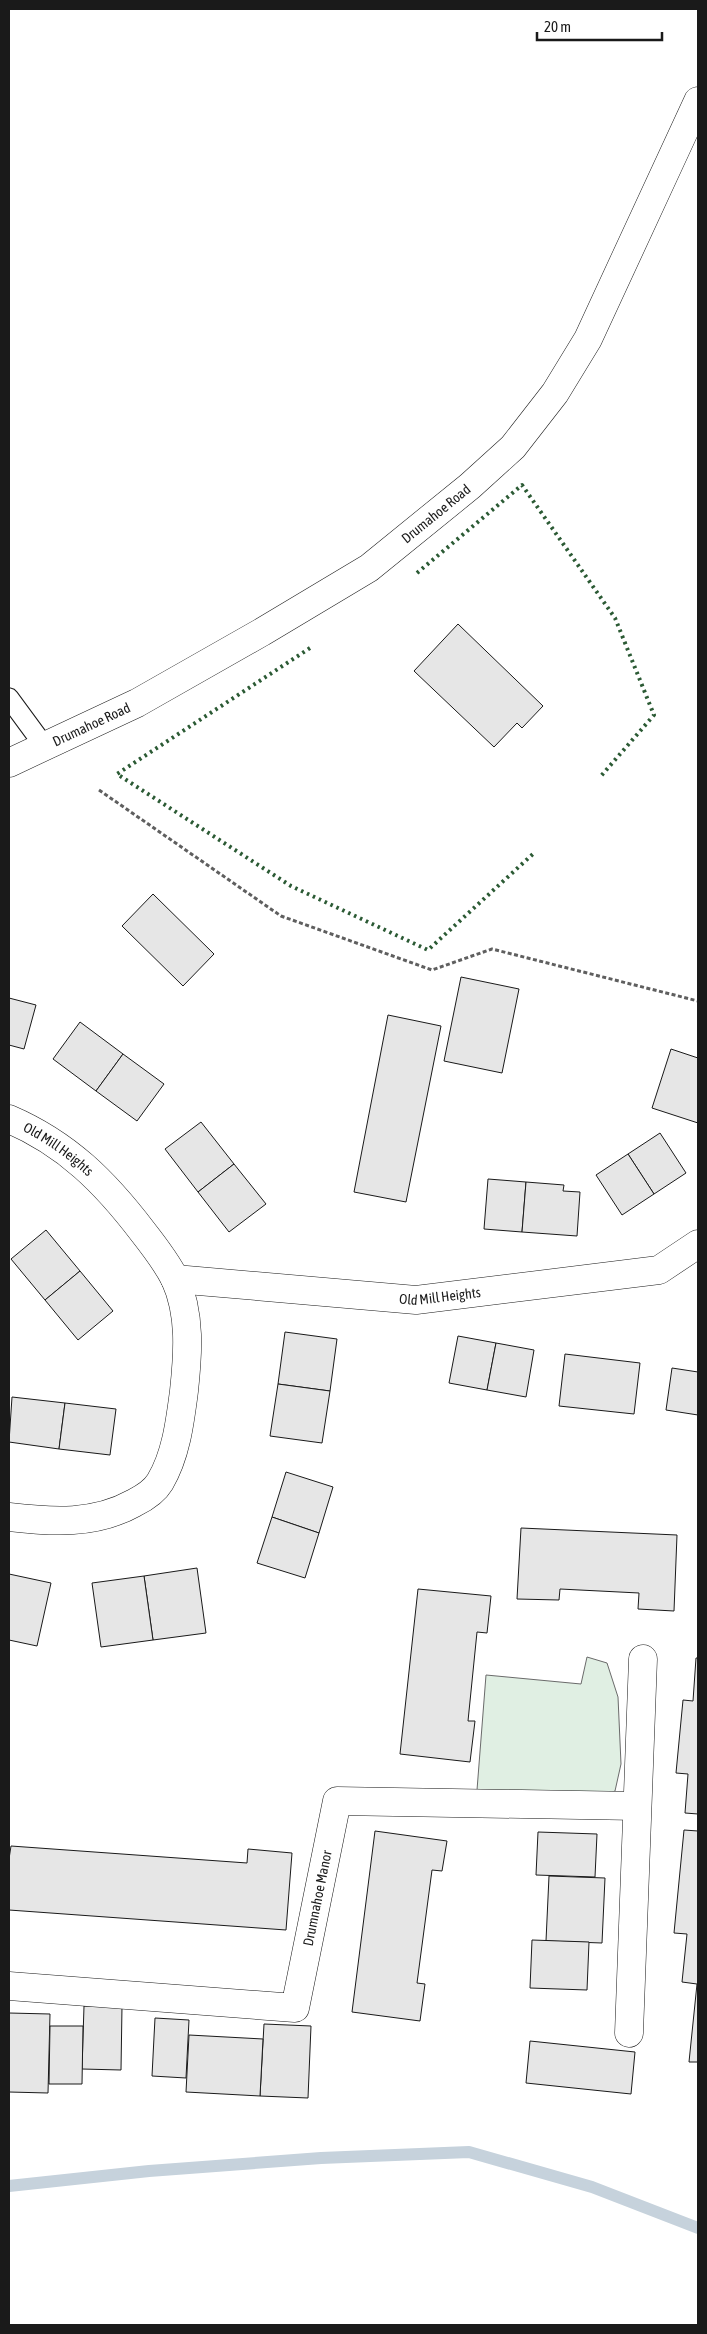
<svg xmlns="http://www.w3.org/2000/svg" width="707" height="2334" viewBox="0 0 707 2334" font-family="'Asap Condensed',sans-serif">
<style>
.green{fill:#e0efe3;stroke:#6a6a6a}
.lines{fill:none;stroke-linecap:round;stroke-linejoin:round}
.stream{stroke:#c6d2dc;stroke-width:12}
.building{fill:#e6e6e6;stroke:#1a1a1a}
.service-casing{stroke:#1a1a1a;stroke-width:21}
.minor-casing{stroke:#1a1a1a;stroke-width:29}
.secondary-casing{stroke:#1a1a1a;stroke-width:29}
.path{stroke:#5f5f5f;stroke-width:3;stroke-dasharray:4 2.5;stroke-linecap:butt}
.service{stroke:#fff;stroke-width:19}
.minor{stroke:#fff;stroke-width:28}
.secondary{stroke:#fff;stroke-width:28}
.hedge{stroke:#2b5a34;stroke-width:4;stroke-dasharray:2.5 4;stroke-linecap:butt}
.labels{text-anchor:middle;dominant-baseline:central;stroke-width:4;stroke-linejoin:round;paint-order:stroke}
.street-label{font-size:14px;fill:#1a1a1a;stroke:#fff}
</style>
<rect width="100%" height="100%" fill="#fff"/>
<!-- green -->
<path class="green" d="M587,1657l20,6 11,34 3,67 -6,27 -15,6 -123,-7 9,-115 95,9z"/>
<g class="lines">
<!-- stream -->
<path class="stream" d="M9,2186l140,-15 172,-13 148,-6 123,35 106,41"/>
</g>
<!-- building -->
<g class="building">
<path d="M458,624l85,82 -21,22 -5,-5 -23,24 -80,-76z"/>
<path d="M153,894l61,60 -31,32 -61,-60z"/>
<path d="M461,977l58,12 -17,84 -58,-12z"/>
<path d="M9,998l27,7 -12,44 -15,-4z"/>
<path d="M388,1015l53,11 -35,176 -52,-10z"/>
<path d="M80,1022l43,32 -27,37 -43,-32z"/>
<path d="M671,1049l27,9v65l-46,-15z"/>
<path d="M123,1054l41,30 -27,37 -41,-30z"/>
<path d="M201,1122l33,42 -36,28 -33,-43z"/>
<path d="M660,1133l26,40 -32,21 -26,-40z"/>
<path d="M628,1154l26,40 -32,21 -26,-40z"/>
<path d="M234,1164l32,40 -37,28 -31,-40z"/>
<path d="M488,1179l38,3 -4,50 -38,-3z"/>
<path d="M526,1182l38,3 -1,6 17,1 -3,44 -55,-4z"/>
<path d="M46,1230l34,41 -35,29 -34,-41z"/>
<path d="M80,1271l33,40 -35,29 -33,-40z"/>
<path d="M285,1332l52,7 -7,52 -52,-7z"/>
<path d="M458,1336l38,7 -9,47 -38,-7z"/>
<path d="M496,1343l38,7 -8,47 -39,-7z"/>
<path d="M565,1354l75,9 -6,51 -75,-8z"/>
<path d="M672,1368l26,4v43l-32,-5z"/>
<path d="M278,1384l52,7 -8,52 -52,-7z"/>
<path d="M12,1397l53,6 -6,46 -50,-7z"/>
<path d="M65,1403l51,6 -6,46 -51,-6z"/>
<path d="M286,1472l47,15 -14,46 -47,-16z"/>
<path d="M272,1517l47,16 -14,45 -48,-15z"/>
<path d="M521,1528l156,7 -3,76 -36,-2 1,-16 -79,-4 -1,11 -42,-1z"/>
<path d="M197,1568l9,65 -53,7 -9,-64z"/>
<path d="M9,1574l42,9 -14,63 -28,-6z"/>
<path d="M144,1576l9,64 -52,7 -9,-64z"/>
<path d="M418,1589l73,7 -4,37 -10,-1 -9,89h7l-5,41 -70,-8z"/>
<path d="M696,1658h2v156l-13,-1 3,-39 -12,-1 7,-73 10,1z"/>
<path d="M684,1830l14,1v231h-9l8,-78 -15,-2 5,-48 -13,-1z"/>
<path d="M375,1831l72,10 -5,30 -10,-1 -15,113 8,1 -5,37 -68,-9z"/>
<path d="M538,1832l59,2 -2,43 -59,-2z"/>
<path d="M11,1846l236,17 1,-14 44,4 -6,77 -277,-20v-51z"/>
<path d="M549,1876l56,2 -3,65 -56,-2z"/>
<path d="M532,1940l57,2 -2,48 -57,-2z"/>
<path d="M84,2006h38l-1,64 -39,-1z"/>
<path d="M9,2013l41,1 -2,79 -39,-1z"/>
<path d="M155,2018l34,2 -3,58 -34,-2z"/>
<path d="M264,2024l47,2 -3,72 -48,-2z"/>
<path d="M50,2026h33l-1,58h-33z"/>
<path d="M189,2035l74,4 -3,57 -74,-4z"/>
<path d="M530,2041l105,11 -4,42 -105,-11z"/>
</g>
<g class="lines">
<defs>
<path id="service" d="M9,698l36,49"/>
<g id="minor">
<path id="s1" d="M9,1119c58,25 96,63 134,113 11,14 24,31 32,47 16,35 13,75 9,112 -4,31 -8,64 -24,91 -6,10 -16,16 -26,21 -39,22 -82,19 -125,14"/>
<path id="s2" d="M175,1279l241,21 243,-30 39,-26"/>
<path id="s3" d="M9,1986l286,22 42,-207 300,5"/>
<path d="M629,2033l14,-374"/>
</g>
<g id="secondary">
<path id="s4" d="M9,763l128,-60 125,-71 107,-64 101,-82 43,-39 42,-54 33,-54 110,-238"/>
</g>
</defs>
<!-- service casing -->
<use href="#service" class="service-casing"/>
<!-- minor casing -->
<use href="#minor" class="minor-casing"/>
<!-- secondary casing -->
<use href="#secondary" class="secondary-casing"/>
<!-- path -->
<path class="path" d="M99,790l182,126 151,54 60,-21 206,52"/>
<!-- service -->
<use href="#service" class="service"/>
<!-- minor -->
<use href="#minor" class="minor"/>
<!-- secondary -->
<use href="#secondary" class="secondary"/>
<!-- hedge -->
<g class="hedge">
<path d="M417,573l105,-88 93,133 39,97 -53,61"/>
<path d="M310,648l-193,126 174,112 137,64 106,-97"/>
</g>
</g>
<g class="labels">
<!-- street labels -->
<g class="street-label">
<text stroke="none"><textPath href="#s4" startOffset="496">Drumahoe Road</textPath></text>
<text stroke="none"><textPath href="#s4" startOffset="91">Drumahoe Road</textPath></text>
<text stroke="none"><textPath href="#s1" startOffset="58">Old Mill Heights</textPath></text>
<text stroke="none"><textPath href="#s2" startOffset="266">Old Mill Heights</textPath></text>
<text stroke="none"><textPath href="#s3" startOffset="399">Drumnahoe Manor</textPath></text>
</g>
</g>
<!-- border -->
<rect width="707" height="2334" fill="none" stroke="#1a1a1a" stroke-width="20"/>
<!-- scale -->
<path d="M537 32v8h125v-8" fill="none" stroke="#1a1a1a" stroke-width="2.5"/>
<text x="544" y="32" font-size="15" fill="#1a1a1a" stroke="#ffffff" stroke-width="4" paint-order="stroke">20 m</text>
</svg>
